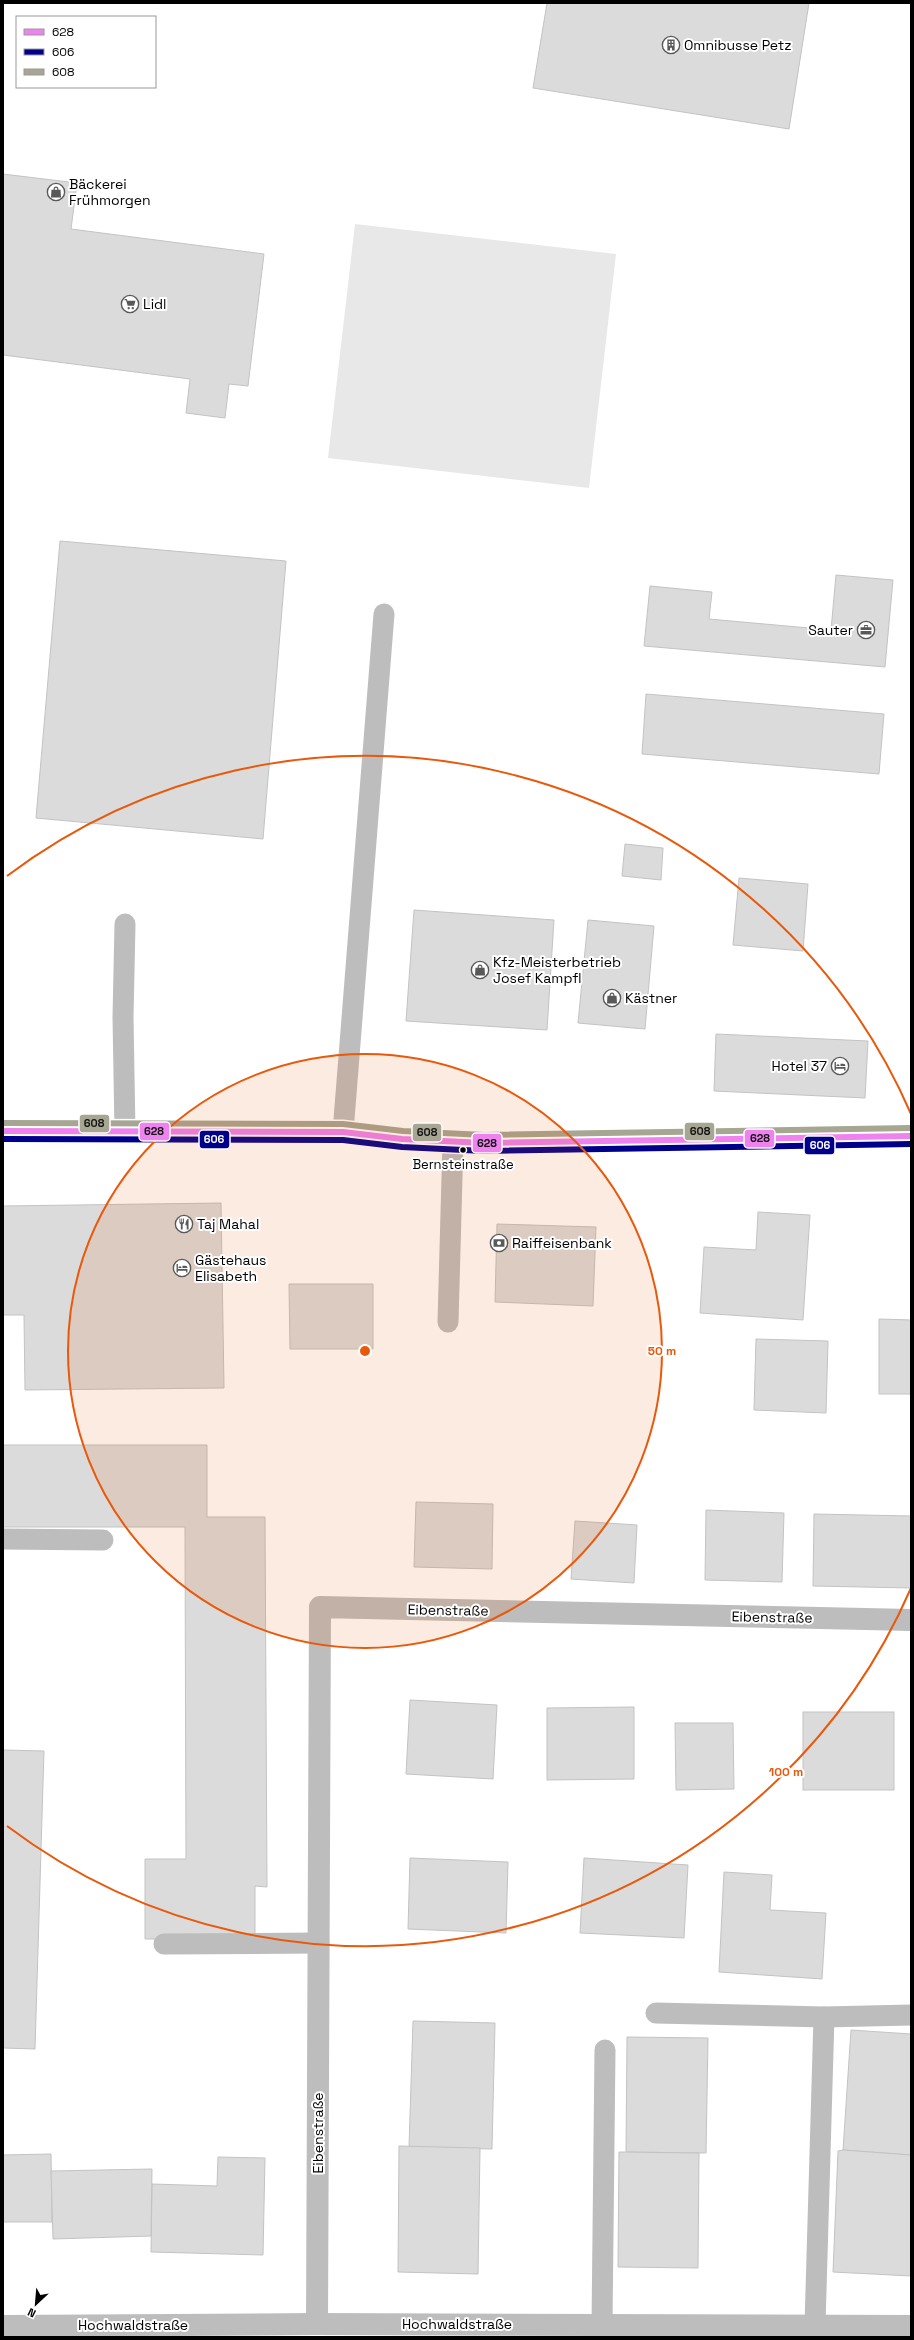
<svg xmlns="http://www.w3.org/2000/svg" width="914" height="2340" viewBox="0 0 914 2340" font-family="'Space Grotesk',sans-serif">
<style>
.green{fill:#e8e8e8}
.building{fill:#dbdbdb;stroke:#c3c3c3}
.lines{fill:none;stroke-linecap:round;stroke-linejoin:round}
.lane{stroke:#bdbdbd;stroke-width:21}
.street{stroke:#bdbdbd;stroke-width:22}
.secondary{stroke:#bfbfbf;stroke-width:22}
.bus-1-casing{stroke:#fff;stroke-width:9}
.bus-2-casing{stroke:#fff;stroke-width:9}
.bus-3-casing{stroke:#fff;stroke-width:9}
.bus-1{stroke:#ee82ee;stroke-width:6}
.bus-2{stroke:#00008b;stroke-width:6}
.bus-3{stroke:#a6a692;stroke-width:6}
.ring{fill:none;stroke:#e8590c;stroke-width:2}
.bus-dot{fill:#000;stroke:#fff;stroke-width:1.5}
.labels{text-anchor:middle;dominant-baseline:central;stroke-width:4;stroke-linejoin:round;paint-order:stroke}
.bus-label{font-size:13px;fill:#000;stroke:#fff}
.poi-label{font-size:14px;fill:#000;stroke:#fff;text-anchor:start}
.street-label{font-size:14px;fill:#000;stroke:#fff}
.centre{fill:#e8590c;stroke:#fff;stroke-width:2}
.ring-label{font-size:12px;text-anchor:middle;font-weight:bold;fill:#e8590c;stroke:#fff;stroke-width:4;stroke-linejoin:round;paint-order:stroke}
.line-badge{stroke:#fff;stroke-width:1.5}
.badge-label{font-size:11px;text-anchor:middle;font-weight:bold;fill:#fff}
.pale-badge-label{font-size:11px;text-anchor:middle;font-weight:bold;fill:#111}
</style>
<rect width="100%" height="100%" fill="#fff"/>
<!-- green -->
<path class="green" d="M355,224l261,30 -27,234 -261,-30z"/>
<!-- building -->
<g class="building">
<path d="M547,3h262l-20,126 -256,-41z"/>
<path d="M3,174l74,9 -6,46 193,25 -16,132 -19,-2 -4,34 -39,-5 4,-34 -187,-24z"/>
<path d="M60,541l226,20 -23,278 -227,-21z"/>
<path d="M836,575l57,5 -8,87 -241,-21 6,-60 62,6 -3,27 122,11z"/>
<path d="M646,694l238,20 -5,60 -237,-20z"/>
<path d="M625,844l38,4 -2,32 -39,-4z"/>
<path d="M739,878l69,6 -5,67 -70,-6z"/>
<path d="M414,910l140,10 -7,110 -141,-9z"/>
<path d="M588,920l66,6 -9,103 -67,-6z"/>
<path d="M716,1034l152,7 -3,57 -151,-7z"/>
<path d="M221,1203l3,185 -199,2 -1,-75h-21v-109z"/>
<path d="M758,1212l52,3 -7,105 -103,-7 4,-66 52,3z"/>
<path d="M497,1224l99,3 -3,79 -98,-4z"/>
<path d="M289,1284h84v65h-83z"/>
<path d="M879,1319l32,1v74h-32z"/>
<path d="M756,1339l72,2 -2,72 -72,-3z"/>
<path d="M3,1445h204v72h58l2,370 -12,-1v53h-110v-80h41l-1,-332h-182z"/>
<path d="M416,1502l77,2 -1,65 -78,-2z"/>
<path d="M706,1510l78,3 -2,69 -77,-2z"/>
<path d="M814,1514l97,2v72l-98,-2z"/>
<path d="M575,1521l62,4 -3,58 -63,-4z"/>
<path d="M410,1700l87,5 -4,74 -87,-5z"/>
<path d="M634,1707v72l-87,1v-72z"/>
<rect x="803" y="1712" width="91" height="78"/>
<path d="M675,1723h58l1,66 -58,1z"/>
<path d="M3,1750l41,1 -9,298 -32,-1z"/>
<path d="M410,1858l98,4 -2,71 -98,-4z"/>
<path d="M584,1858l104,7 -4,73 -104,-5z"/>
<path d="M724,1872l48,3 -2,35 56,3 -4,66 -103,-7z"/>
<path d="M413,2021l82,2 -3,126 -83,-2z"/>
<path d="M851,2030l60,4v121l-68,-5z"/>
<path d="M627,2037l81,1 -2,115 -80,-1z"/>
<path d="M399,2146l81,2 -2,126 -80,-2z"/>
<path d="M843,2150l68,5v121l-78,-4 5,-121z"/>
<path d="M619,2152l80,1 -1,115 -80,-1z"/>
<path d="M51,2154l1,68h-49v-67z"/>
<path d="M218,2157l47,1 -2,97 -112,-3 1,-68 65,2z"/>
<path d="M152,2169l-1,67 -98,3 -2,-68z"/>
</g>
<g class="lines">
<!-- lane -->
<g class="lane">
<path d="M125,1132l-2,-115 2,-93"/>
<path d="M343,1132l41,-518"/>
<path d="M448,1322l5,-181"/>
<path d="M3,1539l100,1"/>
<path d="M164,1944l155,-1"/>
<path d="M656,2013l168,4 87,-2"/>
<path d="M602,2325l3,-275"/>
<path d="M815,2325l9,-308"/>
</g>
<!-- street -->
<g class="street">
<path d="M317,2324l3,-717 591,13"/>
<path d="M3,2326l314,-2 594,2"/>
</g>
<!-- secondary -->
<path class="secondary" d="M3,1131l340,1 59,7 82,4 427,-7"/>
<defs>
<path id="bus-1" d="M3,1131l340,1 59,7 82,4 427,-7"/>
<path id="bus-2" d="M3,1139l340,1 59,7 82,4 427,-7"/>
<path id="bus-3" d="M3,1123l340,1 60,7 81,4 427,-7"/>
</defs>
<!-- bus-1 casing -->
<use href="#bus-1" class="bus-1-casing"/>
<!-- bus-2 casing -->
<use href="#bus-2" class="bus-2-casing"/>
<!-- bus-3 casing -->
<use href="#bus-3" class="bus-3-casing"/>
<!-- bus-1 -->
<use href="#bus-1" class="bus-1"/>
<!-- bus-2 -->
<use href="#bus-2" class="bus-2"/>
<!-- bus-3 -->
<use href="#bus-3" class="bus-3"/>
</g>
<!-- distance rings -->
<circle cx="365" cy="1351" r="297" fill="#e8590c" fill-opacity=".12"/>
<g class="ring">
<circle cx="365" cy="1351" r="297"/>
<path d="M911 1588A595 595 0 0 1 7 1826M7 876A595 595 0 0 1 911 1114"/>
</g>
<!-- icons -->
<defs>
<symbol id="building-ring" viewBox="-11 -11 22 22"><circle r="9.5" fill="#fff" stroke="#595959" stroke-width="1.5"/><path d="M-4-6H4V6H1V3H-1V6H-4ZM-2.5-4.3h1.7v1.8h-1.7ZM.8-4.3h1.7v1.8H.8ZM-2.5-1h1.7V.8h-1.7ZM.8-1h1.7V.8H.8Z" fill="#595959"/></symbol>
<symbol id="shop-ring" viewBox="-11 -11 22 22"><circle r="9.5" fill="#fff" stroke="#595959" stroke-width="1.5"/><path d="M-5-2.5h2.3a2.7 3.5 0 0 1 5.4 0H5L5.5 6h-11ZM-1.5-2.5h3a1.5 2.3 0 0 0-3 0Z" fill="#595959"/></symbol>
<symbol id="supermarket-ring" viewBox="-11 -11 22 22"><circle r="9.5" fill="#fff" stroke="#595959" stroke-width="1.5"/><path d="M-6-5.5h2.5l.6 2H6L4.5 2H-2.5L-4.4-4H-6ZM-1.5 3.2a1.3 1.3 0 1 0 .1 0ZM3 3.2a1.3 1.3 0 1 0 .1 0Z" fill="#595959"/></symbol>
<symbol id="office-ring" viewBox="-11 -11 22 22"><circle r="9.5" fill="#fff" stroke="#595959" stroke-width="1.5"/><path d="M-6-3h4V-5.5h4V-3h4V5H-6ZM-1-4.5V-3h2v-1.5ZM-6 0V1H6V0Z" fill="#595959"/></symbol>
<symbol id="hotel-ring" viewBox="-11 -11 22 22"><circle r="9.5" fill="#fff" stroke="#595959" stroke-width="1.5"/><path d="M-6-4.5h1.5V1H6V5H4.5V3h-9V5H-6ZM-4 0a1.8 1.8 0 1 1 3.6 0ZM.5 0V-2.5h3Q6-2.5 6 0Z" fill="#595959"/></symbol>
<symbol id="restaurant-ring" viewBox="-11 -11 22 22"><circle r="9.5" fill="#fff" stroke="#595959" stroke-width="1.5"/><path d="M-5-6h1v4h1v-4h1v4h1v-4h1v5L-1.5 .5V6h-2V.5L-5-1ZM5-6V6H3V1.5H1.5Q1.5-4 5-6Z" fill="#595959"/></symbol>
<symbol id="bank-ring" viewBox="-11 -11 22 22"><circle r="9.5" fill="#fff" stroke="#595959" stroke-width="1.5"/><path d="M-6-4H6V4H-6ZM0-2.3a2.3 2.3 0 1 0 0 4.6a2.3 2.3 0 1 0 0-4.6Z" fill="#595959"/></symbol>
</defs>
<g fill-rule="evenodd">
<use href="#building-ring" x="661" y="35" width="20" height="20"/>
<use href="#shop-ring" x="46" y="182" width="20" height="20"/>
<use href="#supermarket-ring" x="120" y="294" width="20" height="20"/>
<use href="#office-ring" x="856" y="620" width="20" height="20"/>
<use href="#shop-ring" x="470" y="960" width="20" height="20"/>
<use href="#shop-ring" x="602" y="988" width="20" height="20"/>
<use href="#hotel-ring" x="830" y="1056" width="20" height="20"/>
<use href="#restaurant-ring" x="174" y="1214" width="20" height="20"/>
<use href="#bank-ring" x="489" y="1233" width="20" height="20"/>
<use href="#hotel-ring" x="172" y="1258" width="20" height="20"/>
</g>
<!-- markers -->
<circle class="bus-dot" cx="463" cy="1150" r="3.5"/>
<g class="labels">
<!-- bus labels -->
<g class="bus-label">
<text x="463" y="1164">Bernsteinstraße</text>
</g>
<!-- poi labels -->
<g class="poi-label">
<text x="684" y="45">Omnibusse Petz</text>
<text x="69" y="184">Bäckerei<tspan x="69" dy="16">Frühmorgen</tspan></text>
<text x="143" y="304">Lidl</text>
<text x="853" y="630" text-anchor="end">Sauter</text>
<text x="493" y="962">Kfz-Meisterbetrieb<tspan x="493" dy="16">Josef Kampfl</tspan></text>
<text x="625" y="998">Kästner</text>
<text x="827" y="1066" text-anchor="end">Hotel 37</text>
<text x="197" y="1224">Taj Mahal</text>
<text x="512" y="1243">Raiffeisenbank</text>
<text x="195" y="1260">Gästehaus<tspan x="195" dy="16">Elisabeth</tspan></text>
</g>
<!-- street labels -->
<g class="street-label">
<text transform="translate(448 1610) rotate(1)">Eibenstraße</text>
<text transform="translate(772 1617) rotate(1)">Eibenstraße</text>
<text transform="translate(318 2133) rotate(-90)">Eibenstraße</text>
<text x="457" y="2324">Hochwaldstraße</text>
<text x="133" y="2325">Hochwaldstraße</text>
</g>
</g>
<circle cx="365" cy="1351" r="6" class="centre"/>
<g class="ring-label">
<text x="662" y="1355">50 m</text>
<text x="786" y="1776">100 m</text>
</g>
<g class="line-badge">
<rect x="79" y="1114" width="31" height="19" rx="4" fill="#a6a692"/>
<rect x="139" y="1122" width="31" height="19" rx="4" fill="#ee82ee"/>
<rect x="684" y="1122" width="31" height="19" rx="4" fill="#a6a692"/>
<rect x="412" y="1123" width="30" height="19" rx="4" fill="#a6a692"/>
<rect x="744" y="1129" width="31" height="19" rx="4" fill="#ee82ee"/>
<rect x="199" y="1130" width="31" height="19" rx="4" fill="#00008b"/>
<rect x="472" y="1133" width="30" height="20" rx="4" fill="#ee82ee"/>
<rect x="804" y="1136" width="31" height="19" rx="4" fill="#00008b"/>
</g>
<g class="badge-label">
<text x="214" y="1143">606</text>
<text x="820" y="1149">606</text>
</g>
<g class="pale-badge-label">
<text x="94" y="1127">608</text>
<text x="154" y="1135">628</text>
<text x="700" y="1135">608</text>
<text x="427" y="1136">608</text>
<text x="760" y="1142">628</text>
<text x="487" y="1147">628</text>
</g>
<!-- border -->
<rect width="914" height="2340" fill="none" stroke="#000000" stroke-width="8"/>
<!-- legend -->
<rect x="16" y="16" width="140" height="72" fill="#ffffff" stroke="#999999"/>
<rect x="24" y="29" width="20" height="6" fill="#ee82ee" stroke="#999999"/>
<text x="52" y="36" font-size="12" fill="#000000">628</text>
<rect x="24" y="49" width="20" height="6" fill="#00008b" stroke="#999999"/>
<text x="52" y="56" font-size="12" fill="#000000">606</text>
<rect x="24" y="69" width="20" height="6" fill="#a6a692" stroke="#999999"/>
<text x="52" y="76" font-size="12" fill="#000000">608</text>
<!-- north arrow -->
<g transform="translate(36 2304) rotate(206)" stroke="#ffffff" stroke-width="3" paint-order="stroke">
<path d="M0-3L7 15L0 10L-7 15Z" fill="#000000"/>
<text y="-6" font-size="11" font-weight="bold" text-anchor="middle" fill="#000000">N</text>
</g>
</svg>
